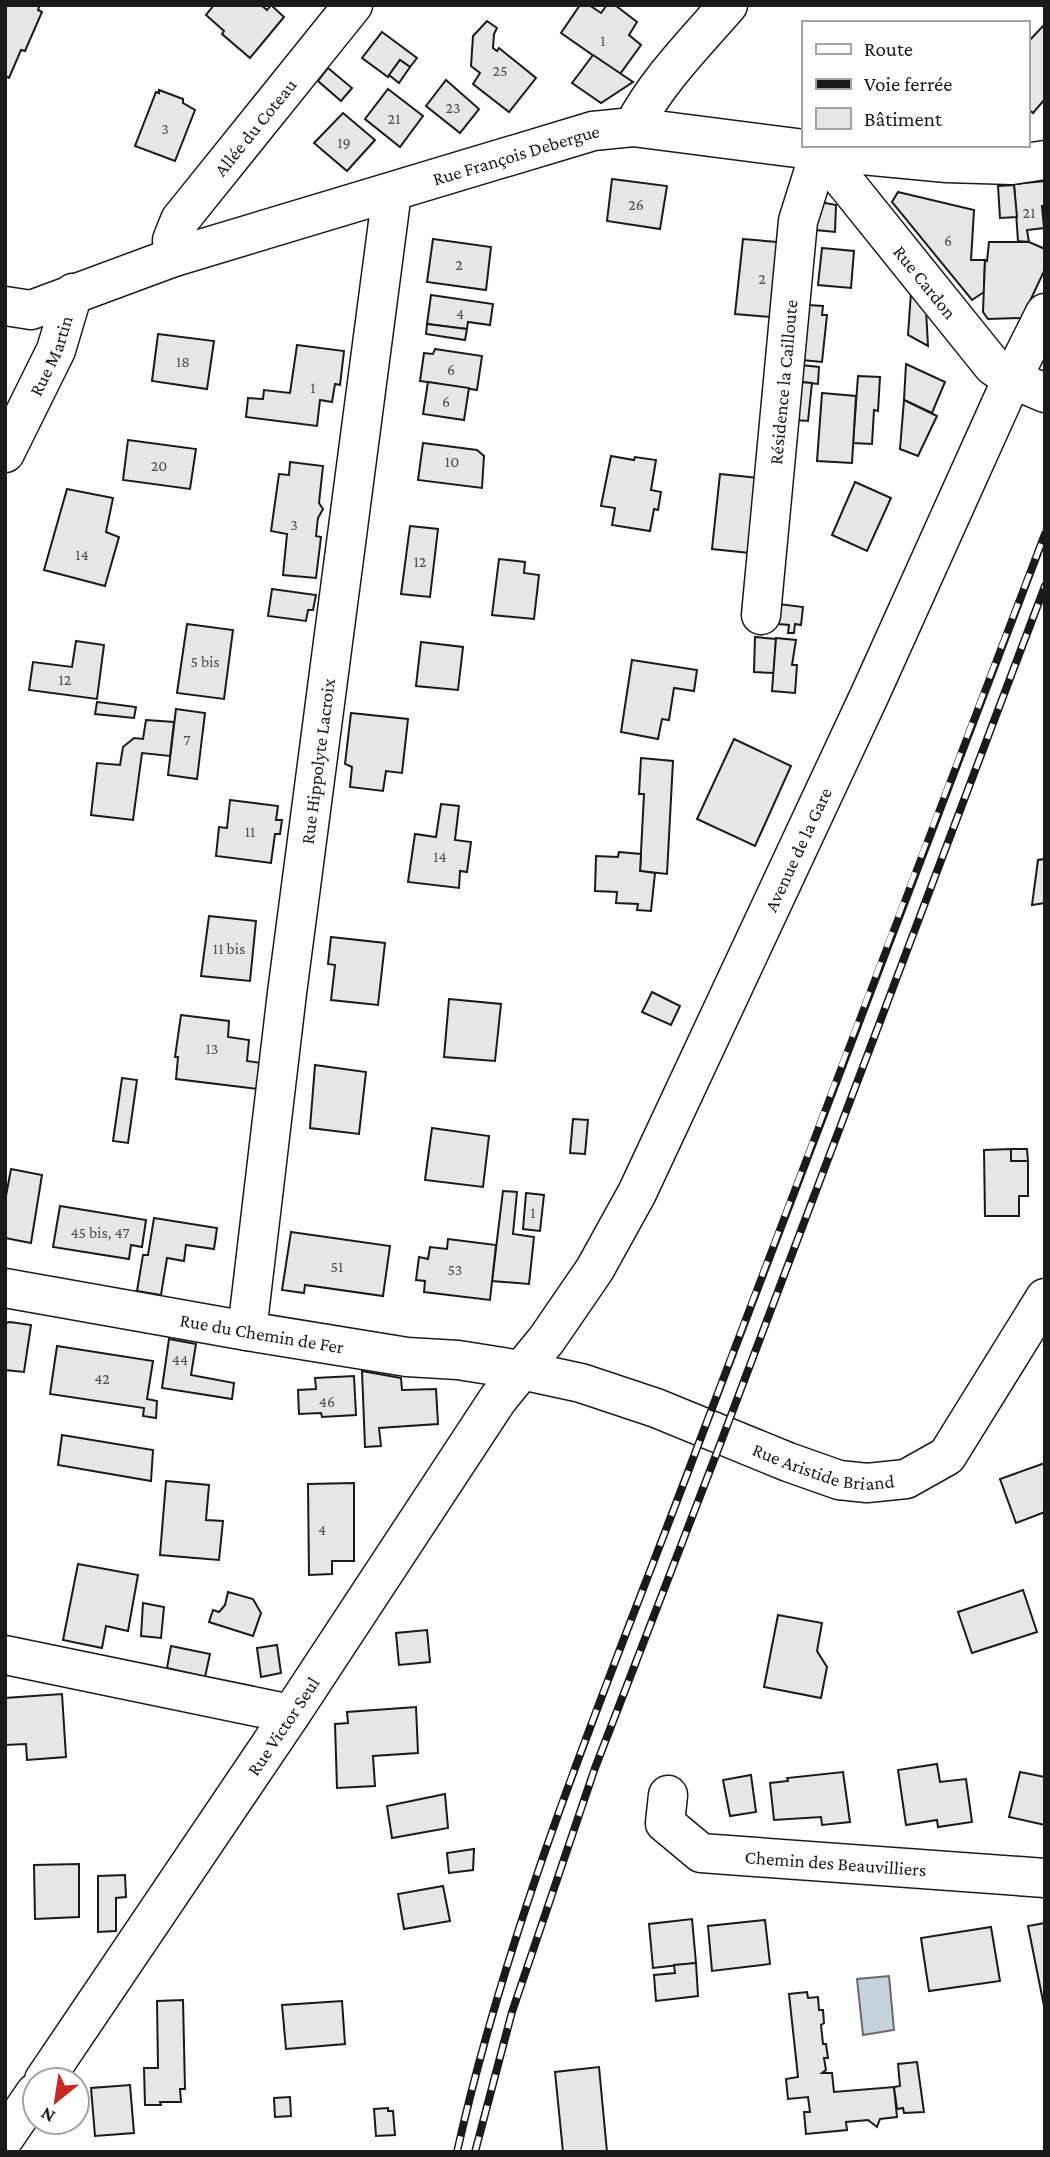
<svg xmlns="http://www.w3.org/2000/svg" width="1050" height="2157" viewBox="0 0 1050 2157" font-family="'Crimson Pro',serif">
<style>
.water{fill:#c6d2dc;stroke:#6a6a6a;stroke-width:2}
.building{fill:#e6e6e6;stroke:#1a1a1a;stroke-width:2}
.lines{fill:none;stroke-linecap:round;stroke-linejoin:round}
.minor-casing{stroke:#1a1a1a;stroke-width:41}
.minor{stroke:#fff;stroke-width:38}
.rail-casing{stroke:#1a1a1a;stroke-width:8}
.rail{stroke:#fff;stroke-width:5;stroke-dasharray:16;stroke-linecap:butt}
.labels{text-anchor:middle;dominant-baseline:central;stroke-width:5;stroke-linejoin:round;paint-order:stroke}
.number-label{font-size:16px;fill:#4d4d4d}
.street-label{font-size:19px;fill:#1a1a1a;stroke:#fff}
</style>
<rect width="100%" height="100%" fill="#fff"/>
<!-- water -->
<path class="water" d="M889,1976l5,54 -31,5 -6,-56z"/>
<!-- building -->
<g class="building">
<path d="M5,5h35l-2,5 4,2 -17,39 -4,-1 -12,28 -4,-2z"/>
<path d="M214,5h47l6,5 4,-5 13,12 -34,41 -28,-24 2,-3 -18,-16z"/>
<path d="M580,5h9l12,8 6,-8h8l22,17 -8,13 12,10 -21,29 -59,-41z"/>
<path d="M487,21l10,7 -3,6 -1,14 4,3 2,-3 37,30 -27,34 -36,-28 7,-11 -9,-7 2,-30z"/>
<path d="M1045,24v75l-12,14 -6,-5v-65z"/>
<path d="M382,32l35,26 -7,9 -10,-7 -12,17 -26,-19z"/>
<path d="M593,55l40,27 -32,21 -29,-20z"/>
<path d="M400,60l10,7 -11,16 -10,-8z"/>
<path d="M328,68l24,20 -11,13 -23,-20z"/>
<path d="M446,80l33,29 -19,24 -34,-27z"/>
<path d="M388,89l35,27 -23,31 -35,-28z"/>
<path d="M159,90l24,9v4l12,7 -20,51 -40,-15 21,-54 3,1z"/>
<path d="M343,113l32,27 -28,31 -33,-28z"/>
<path d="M612,179l55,7 -7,43 -53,-8z"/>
<path d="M1045,181v25h-3l2,22 -17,2 2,12 -11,-1 -4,-57z"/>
<path d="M1014,185l3,32 -17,1 -2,-32z"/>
<path d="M898,192l76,18 -3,50h14l-1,32 -12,8 -80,-98z"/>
<path d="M820,202l16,3 -1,27 -19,-2z"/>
<path d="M433,239l58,8 -5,43 -59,-8z"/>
<path d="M743,239l46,4 -7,75 -47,-4z"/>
<path d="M989,242h40l16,7v20l-23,49 -34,1 -5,-7 2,-52 2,1z"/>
<path d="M822,248l32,3 -3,37 -33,-3z"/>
<path d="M911,292l15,18 2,36 -20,-11z"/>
<path d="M431,295l62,9 -3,21 -22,-3 -1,7 -40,-5z"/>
<path d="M808,305l15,1 -1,9h5l-5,47 -20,-2z"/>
<path d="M427,324l40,5 -2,11 -39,-6z"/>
<path d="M158,334l56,7 -7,48 -55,-8z"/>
<path d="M297,345l47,6 -4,34 -5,-1 -3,18 -12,-2 -3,26 -71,-9 2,-19 15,1 1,-9 26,3z"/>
<path d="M435,349l47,7 -5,34 -57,-9 4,-28 9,1z"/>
<path d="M906,364l39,18 -13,31 -28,-13z"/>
<path d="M801,365l18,2 -1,17 -18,-2z"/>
<path d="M858,376l22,1 -2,34 -4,-1 -2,34 -19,-1z"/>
<path d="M428,382l41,6 -5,32 -41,-6z"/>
<path d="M800,382l12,1 -4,38 -12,-1z"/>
<path d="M822,393l34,3 -4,67 -35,-2z"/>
<path d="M904,400l33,16 -19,40 -18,-7z"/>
<path d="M128,440l68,9 -6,40 -67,-9z"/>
<path d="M423,443l54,7 7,6 -2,32 -64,-8z"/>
<path d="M611,456l23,4 1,-3 21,3 -5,30 10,2 -3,18 -4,-1 -4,22 -38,-6 3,-17 -14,-2z"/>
<path d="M290,462l33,4 -4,37 4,6 -5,9 -2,18 5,1 -5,41 -33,-3 4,-41 -16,-3 8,-57 10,1z"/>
<path d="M720,474l48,5 -9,75 -47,-5z"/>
<path d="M855,482l36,16 -24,53 -35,-16z"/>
<path d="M67,489l46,9 -7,34 13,5 -14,49 -61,-16z"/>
<path d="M410,526l28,3 -8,68 -29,-3z"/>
<path d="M499,559l26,3 -1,11 15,2 -5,44 -42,-4z"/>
<path d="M272,589l44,6 -3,15h-5l-2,11 -38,-5z"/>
<path d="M779,604l24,3 -2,18 -6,-1 -1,9h-6l1,-8 -11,-1z"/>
<path d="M187,624l46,6 -9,69 -47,-6z"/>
<path d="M755,637l21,2 -2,34 -20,-1z"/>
<path d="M776,638l20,2 -4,25h5l-2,28 -23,-2z"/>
<path d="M76,641l28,4 -7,54 -68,-9 4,-28 39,5z"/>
<path d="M421,642l42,5 -5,43 -42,-4z"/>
<path d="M632,660l65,10 -3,21 -20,-3 -5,32 -7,-1 -4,20 -37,-7z"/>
<path d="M97,702l39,5 -2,11 -39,-4z"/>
<path d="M176,709l29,4 -8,66 -29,-4z"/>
<path d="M351,713l57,6 -6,54 -16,-2 -3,20 -33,-4 2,-20 -7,-3z"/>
<path d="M146,720l28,2 -4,34 -28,-3 -9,67 -42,-5 6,-52 23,2 3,-18 11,-9 9,1z"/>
<path d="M734,739l57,27 -36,80 -58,-27z"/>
<path d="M641,758l32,3 -6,113 -27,-3 4,-77h-5z"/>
<path d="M230,800l48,6 -2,14h6l-2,14h-5l-4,29 -55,-7 3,-29 8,1z"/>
<path d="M441,804l18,2 -4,34 16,2 -4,30 -7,-1 -1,17 -51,-6 7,-48 21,3z"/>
<path d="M619,852l22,2 -1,17 15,2 -4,38 -14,-1 1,-6 -22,-1 1,-11 -22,-1 1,-35 22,1z"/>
<path d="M1045,859v44l-13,2 6,-45z"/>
<path d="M209,916l47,5 -6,60 -49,-5z"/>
<path d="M331,937l54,6 -7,62 -47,-5 4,-35 -7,-1z"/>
<path d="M652,992l28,14 -9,19 -29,-13z"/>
<path d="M449,999l52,5 -6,57 -51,-4z"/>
<path d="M181,1015l48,6 -1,16 21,3 -2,21 15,2 -3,26 -83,-10 2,-22h-3z"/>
<path d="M315,1065l51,7 -7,62 -49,-6z"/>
<path d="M122,1078l15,2 -9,63 -15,-2z"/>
<path d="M573,1119l15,1 -3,34 -15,-1z"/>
<path d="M432,1128l57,8 -6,51 -58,-7z"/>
<path d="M1011,1149h16l1,12h-17z"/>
<path d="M1011,1149v12h17v35h-9v20h-34l-1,-66z"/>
<path d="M11,1169l31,6 -11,68 -26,-5v-37z"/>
<path d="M503,1191l14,1 -4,42 21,3 -5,47 -37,-3z"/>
<path d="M526,1193l18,2 -4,36 -17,-2z"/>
<path d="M60,1206l86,14 -4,27 -11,-2 -2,14 -76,-12z"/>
<path d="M154,1218l63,10 -3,21 -28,-4 -2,16 -17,-3 -6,37 -24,-4 6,-36h5z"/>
<path d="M291,1232l99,14 -7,50 -78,-11 -1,8 -22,-3z"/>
<path d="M448,1239l48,6 -6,55 -66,-8 1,-11 -9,-1 3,-23 9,2 2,-12 17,2z"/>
<path d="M10,1322l21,3 -7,47 -19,-2v-47z"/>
<path d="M169,1339l27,5 -5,31 43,8 -2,16 -70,-11z"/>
<path d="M57,1346l96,15 -6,38 10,2 -1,17 -13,-2 1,-8 -94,-14z"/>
<path d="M362,1371l39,7 1,12 34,-1 2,35 -59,4 2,18 -16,1z"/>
<path d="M354,1376l2,39 -34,2 -1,-4 -22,1 -1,-24 18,-1 -1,-11z"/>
<path d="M62,1435l91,15 -2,31 -93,-16z"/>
<path d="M1045,1463v49l-29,11 -16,-44z"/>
<path d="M166,1481l43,4 -3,35 17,1 -4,39 -59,-5z"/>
<path d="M354,1483v78h-22v13l-23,1 -1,-91z"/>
<path d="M78,1564l60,11 -10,56 -22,-5 -4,22 -39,-8z"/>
<path d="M1023,1590l14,42 -65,21 -14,-41z"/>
<path d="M228,1592l25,7 8,14 -8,23 -44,-14 4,-12 6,2 6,-7z"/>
<path d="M143,1603l21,4 -3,31 -20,-2z"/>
<path d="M778,1615l44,8 -5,28 10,16 -6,31 -57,-11z"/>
<path d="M427,1630l3,32 -31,3 -3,-32z"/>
<path d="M277,1645l4,28 -20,4 -4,-29z"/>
<path d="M171,1646l39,8 -5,23 -38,-9z"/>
<path d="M62,1694l4,63 -39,3 -1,-16 -21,1v-47z"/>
<path d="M416,1707l2,46 -45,3 2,30 -38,2 -2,-64 13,-1 -1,-11z"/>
<path d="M937,1764l3,18 26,-3 6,43 -34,5 -1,-7 -31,5 -8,-55z"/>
<path d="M843,1772l7,50 -28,3 -1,-8 -47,3 -4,-37 18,-2 -1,-3z"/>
<path d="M1020,1772l25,5v48l-36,-8z"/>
<path d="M751,1775l5,37 -26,4 -7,-36z"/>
<path d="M445,1794l3,34 -56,10 -5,-32z"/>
<path d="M474,1849l-1,21 -24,3 -2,-20z"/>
<path d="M79,1864v53l-44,2 -1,-54z"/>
<path d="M125,1875l1,22 -10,1v33l-18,1v-56z"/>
<path d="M443,1886l7,35 -46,8 -6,-35z"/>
<path d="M692,1919l4,44 -43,5 -4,-44z"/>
<path d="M765,1920l5,44 -58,7 -4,-45z"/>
<path d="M1045,1923v88l-17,-85z"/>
<path d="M991,1927l9,54 -71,10 -8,-53z"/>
<path d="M696,1963l2,33 -42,5 -2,-26 21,-2 -1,-8z"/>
<path d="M807,1992l1,6 10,-1 1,13h4l1,13 -3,2 2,19h3l2,14h-4l2,12 -4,3h10l2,19 60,-5 3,30 -17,2 -3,8 -9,-7 -22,2 1,8 -41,4 -2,-22h6l-2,-15 -20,2 -2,-20 12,-2 -9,-83z"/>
<path d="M183,2000l2,89h-5l1,13h-21l1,3h-16l-1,-37h14l-1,-67z"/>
<path d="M342,2001l3,43 -59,5 -4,-44z"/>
<path d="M917,2062l7,50 -20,1 -1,-5 -6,1 -3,-22 6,-1 -2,-22z"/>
<path d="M599,2067l8,85h-44l-8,-80z"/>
<path d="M130,2085l4,48 -39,3 -4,-48z"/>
<path d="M290,2097l1,19 -16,1 -1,-19z"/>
<path d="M388,2108v3h5l2,24 -19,1 -2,-27z"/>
</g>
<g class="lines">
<defs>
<g id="minor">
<path d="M633,127c24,-46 61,-83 95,-122"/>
<path id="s1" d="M820,151l173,215 19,13 33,14"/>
<path id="s2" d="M174,257l-2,-17 8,-20 173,-215"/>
<path id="s3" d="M5,306l26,4 143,-53 419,-126 40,-4 187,24 127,12 65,2 33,-5"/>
<path id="s4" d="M5,453l51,-103 17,-57"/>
<path id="s5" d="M761,615l37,-394 22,-70"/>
<path id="s6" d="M5,1288l242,43 160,26 51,3 63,10 60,13 75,25 132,54 51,18 28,3 39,-4 41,-23 98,-158"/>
<path id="s7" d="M247,1331l40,-338 105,-801"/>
<path d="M5,1655l286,59"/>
<path id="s8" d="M668,1795l-3,28 36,30 344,25"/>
<path id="s9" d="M44,2080l247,-366 207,-315 49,-60 48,-70 42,-76 234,-501 141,-313 33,-66"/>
<path d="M5,2137l30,-44"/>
</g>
</defs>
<!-- minor casing -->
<use href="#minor" class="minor-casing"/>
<!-- minor -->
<use href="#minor" class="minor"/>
<defs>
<g id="rail">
<path d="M457,2152c54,-242 153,-472 240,-704 115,-305 230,-610 348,-914"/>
<path d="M475,2152l37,-140 83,-244 121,-313 329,-869"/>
</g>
</defs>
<!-- rail casing -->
<use href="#rail" class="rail-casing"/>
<!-- rail -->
<use href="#rail" class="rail"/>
</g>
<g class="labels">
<!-- number labels -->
<g class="number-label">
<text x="603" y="40">1</text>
<text x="500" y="70">25</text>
<text x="453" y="107">23</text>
<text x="394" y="118">21</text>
<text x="165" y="128">3</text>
<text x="344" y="142">19</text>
<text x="636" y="204">26</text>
<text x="1029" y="212">21</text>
<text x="948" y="240">6</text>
<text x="459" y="264">2</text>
<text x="762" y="278">2</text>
<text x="460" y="313">4</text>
<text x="183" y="361">18</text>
<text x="451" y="369">6</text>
<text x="313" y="387">1</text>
<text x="446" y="401">6</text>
<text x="452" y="461">10</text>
<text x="159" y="465">20</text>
<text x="294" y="524">3</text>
<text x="82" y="554">14</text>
<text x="420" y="561">12</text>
<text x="205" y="661">5 bis</text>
<text x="65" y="679">12</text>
<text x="187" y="739">7</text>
<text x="250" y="831">11</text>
<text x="440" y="856">14</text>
<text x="229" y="948">11 bis</text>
<text x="212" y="1048">13</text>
<text x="533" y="1212">1</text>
<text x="100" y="1232">45 bis, 47</text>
<text x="337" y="1266">51</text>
<text x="455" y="1269">53</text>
<text x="180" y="1359">44</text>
<text x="102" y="1378">42</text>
<text x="327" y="1401">46</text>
<text x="322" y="1529">4</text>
</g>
<!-- street labels -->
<g class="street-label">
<text stroke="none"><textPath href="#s2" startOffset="158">Allée du Coteau</textPath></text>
<text stroke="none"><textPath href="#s3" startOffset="536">Rue François Debergue</textPath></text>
<text stroke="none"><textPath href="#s1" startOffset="168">Rue Cardon</textPath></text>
<text stroke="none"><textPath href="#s4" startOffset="108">Rue Martin</textPath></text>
<text stroke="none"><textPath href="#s5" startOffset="234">Résidence la Cailloute</textPath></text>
<text stroke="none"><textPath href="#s7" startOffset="574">Rue Hippolyte Lacroix</textPath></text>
<text stroke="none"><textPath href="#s9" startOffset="1447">Avenue de la Gare</textPath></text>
<text stroke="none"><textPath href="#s6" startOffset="261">Rue du Chemin de Fer</textPath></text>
<text stroke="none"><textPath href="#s6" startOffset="842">Rue Aristide Briand</textPath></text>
<text stroke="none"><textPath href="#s9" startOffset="427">Rue Victor Seul</textPath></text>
<text stroke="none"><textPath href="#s8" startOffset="210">Chemin des Beauvilliers</textPath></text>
</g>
</g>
<!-- border -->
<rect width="1050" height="2157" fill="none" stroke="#1a1a1a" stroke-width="14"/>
<!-- legend -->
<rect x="802" y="21" width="228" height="126" fill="#ffffff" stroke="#a3a3a3" stroke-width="2"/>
<rect x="816" y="44" width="35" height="10" fill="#ffffff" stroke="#a3a3a3" stroke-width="2"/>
<text x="864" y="56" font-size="21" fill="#1a1a1a">Route</text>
<rect x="816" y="79" width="35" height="10" fill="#1a1a1a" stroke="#a3a3a3" stroke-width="2"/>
<text x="864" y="91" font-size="21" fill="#1a1a1a">Voie ferrée</text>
<rect x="816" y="108" width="35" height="21" fill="#e6e6e6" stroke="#a3a3a3" stroke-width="2"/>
<text x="864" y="126" font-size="21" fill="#1a1a1a">Bâtiment</text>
<!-- north arrow -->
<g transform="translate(56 2101) rotate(210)"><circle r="33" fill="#ffffff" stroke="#a3a3a3" stroke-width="2"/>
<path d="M0-5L12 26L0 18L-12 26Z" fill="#c62828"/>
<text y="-10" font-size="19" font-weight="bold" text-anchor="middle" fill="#1a1a1a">N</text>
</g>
</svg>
